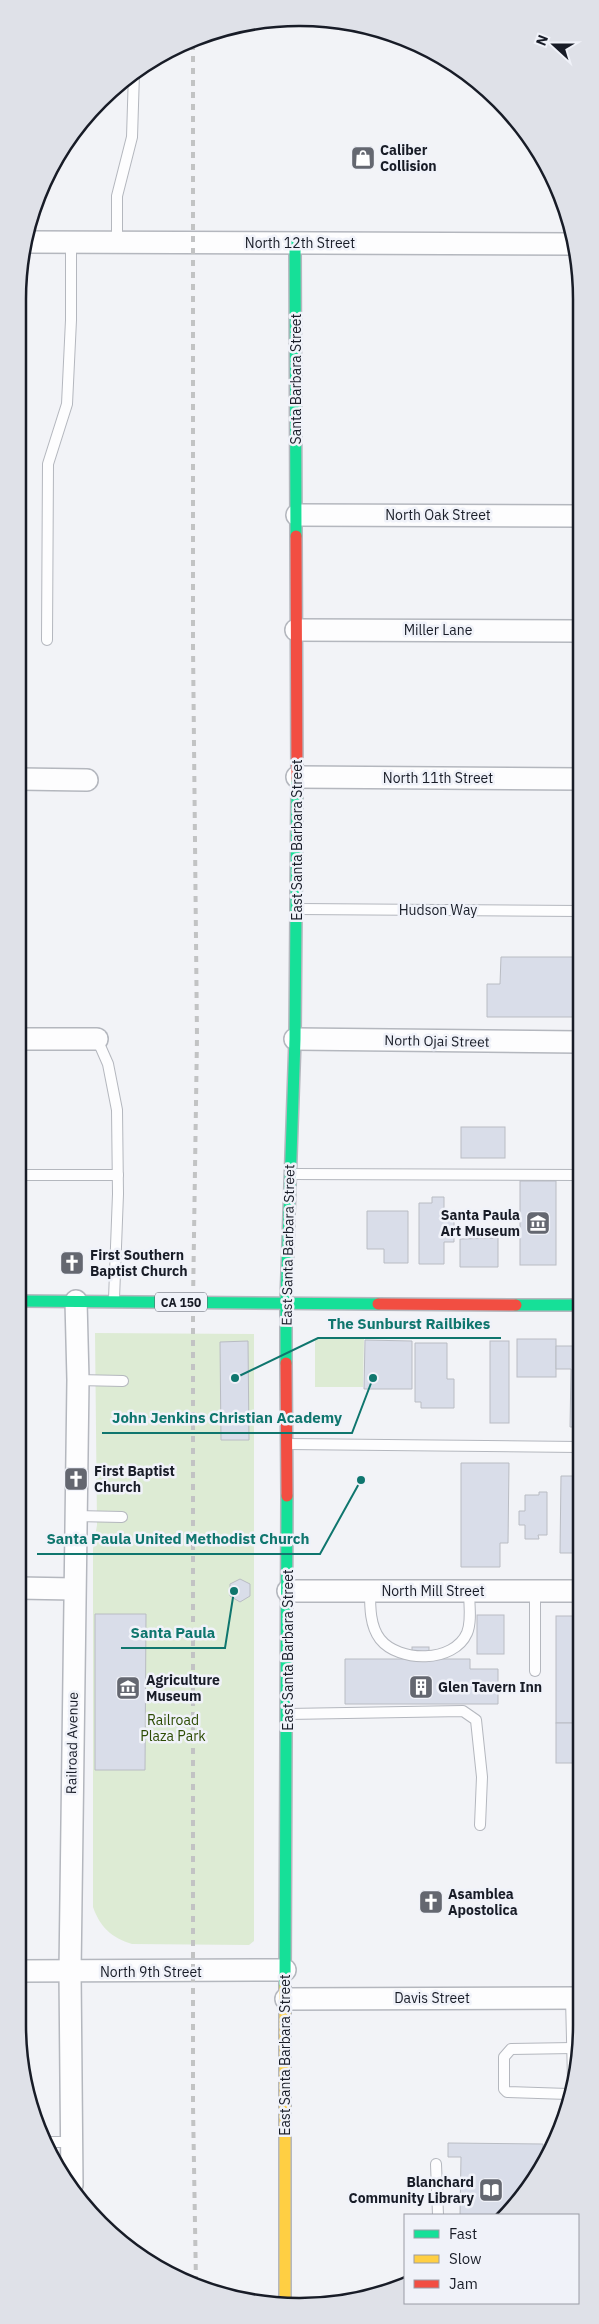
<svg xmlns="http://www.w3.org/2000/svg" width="599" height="2324" viewBox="0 0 599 2324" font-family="'IBM Plex Sans',sans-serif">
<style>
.green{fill:#ddebd4}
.building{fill:#d9dde9;stroke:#b9bcc3}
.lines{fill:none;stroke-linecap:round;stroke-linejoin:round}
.lane-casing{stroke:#b4b7be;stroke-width:12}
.street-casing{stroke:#b4b7be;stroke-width:24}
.fast-casing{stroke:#b4b7be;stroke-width:14}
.slow-casing{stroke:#b4b7be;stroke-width:14}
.jam-casing{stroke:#b4b7be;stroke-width:14}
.lane{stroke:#fdfdfe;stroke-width:10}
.street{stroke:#fdfdfe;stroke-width:21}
.fast{stroke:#16e098;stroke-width:11}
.slow{stroke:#ffcf43;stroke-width:11}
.jam{stroke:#f24e42;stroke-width:11}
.rail{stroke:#c2c3c4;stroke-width:4;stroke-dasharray:6 6;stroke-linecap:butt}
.labels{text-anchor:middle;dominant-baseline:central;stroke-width:5;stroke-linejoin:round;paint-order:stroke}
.shield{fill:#f0f2f9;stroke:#595c66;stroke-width:1}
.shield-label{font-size:12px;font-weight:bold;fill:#181c27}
.poi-label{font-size:14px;font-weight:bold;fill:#181c27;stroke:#f0f2f9;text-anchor:start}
.street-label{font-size:14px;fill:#181c27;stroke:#f0f2f9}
.park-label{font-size:14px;fill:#2d4c04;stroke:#f0f2f9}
.rim{fill:none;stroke:#181c27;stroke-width:2.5}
.leader{fill:none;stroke:#0f766e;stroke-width:2}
.callout-dot{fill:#0f766e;stroke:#f0f2f9;stroke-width:2}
.callout-label{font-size:15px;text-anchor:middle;font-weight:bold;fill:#0f766e;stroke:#f0f2f9;stroke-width:5;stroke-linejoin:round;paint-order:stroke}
</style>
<rect width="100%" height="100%" fill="#f2f3f7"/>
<!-- green -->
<g class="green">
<path d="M95,1333l159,1v607l-5,4 -117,-1c-20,-6 -32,-17 -39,-37v-358l4,-24z"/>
<path d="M315,1338h49l-1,49h-48z"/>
</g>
<!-- building -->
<g class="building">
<path d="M501,957h78v60h-92v-33h13z"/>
<rect x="461" y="1127" width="44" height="31"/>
<rect x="520" y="1181" width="36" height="84"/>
<path d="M432,1197h12v24h10v21h-10v22h-25v-61h13z"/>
<path d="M367,1211h41v52h-24v-14h-17z"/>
<path d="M498,1238v29h-38v-28z"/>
<rect x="517" y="1339" width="39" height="38"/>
<path d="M365,1340l47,1v48h-48z"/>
<path d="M248,1341l1,99h-28l-1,-98z"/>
<rect x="490" y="1341" width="19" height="82"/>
<path d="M415,1343h32v36h7v29h-33v-6h-6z"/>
<path d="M556,1346h23v81h-9l1,-58h-15z"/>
<path d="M461,1463h48l-1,80h-8v24h-39z"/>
<path d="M561,1476h18v77h-19z"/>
<path d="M539,1492h8v43h-9l1,4h-14v-14h-6v-14h6v-16h14z"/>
<path d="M240,1579l10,5v12l-10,6 -10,-6v-12z"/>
<path d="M95,1614h51l-1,156h-50z"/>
<rect x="477" y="1615" width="27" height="39"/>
<rect x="556" y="1616" width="23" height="107"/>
<rect x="412" y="1647" width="17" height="12"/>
<path d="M345,1659h125v10h28v35h-153z"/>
<rect x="556" y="1723" width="23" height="40"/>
<path d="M448,2143l95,1v13h4l-3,9 -44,49h-40l1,-58h-13z"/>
</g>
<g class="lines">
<defs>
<g id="lane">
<path d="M117,243v-47l15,-59 2,-64"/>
<path d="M47,640l1,-176 19,-60 4,-84v-78"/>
<path d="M298,909l281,2"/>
<path d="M97,1039l11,25 9,46 1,84 -4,105"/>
<path d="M293,1174l286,1"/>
<path d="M19,1175h99"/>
<path d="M78,1380l45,1"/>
<path d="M287,1444l292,3"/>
<path d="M76,1516l46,1"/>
<path d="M370,1591c0,16 0,35 10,48 19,24 74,24 87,-6 5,-12 2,-29 2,-42"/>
<path d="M535,1592v79"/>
<path d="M288,1714l175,-3 13,9 6,57 -2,48"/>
<path d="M571,1998l2,82"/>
<path d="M568,2094l-61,-2 -3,-3v-32l7,-8 62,-1"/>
<path d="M45,2142h26"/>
<path d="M436,2164l2,51"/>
</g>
<g id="street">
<path d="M27,242l546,2"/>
<path d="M297,515l282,1"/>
<path d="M296,630l283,1"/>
<path d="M297,777l282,2"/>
<path d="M19,779l68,1"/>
<path d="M19,1039h78"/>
<path d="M295,1039l284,3"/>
<path d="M18,1588l56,1"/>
<path d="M288,1591h291"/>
<path d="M18,1971l267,-1"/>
<path d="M286,1999l293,-1"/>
<path d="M72,2185l-2,-213 8,-592 -2,-79"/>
</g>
<g id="fast">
<path d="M295,243l1,293"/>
<path d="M19,1301l359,3"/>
<path d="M516,1305h63"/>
<path d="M286,1363v-61l9,-263 2,-259"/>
<path d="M285,1986l2,-490"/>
</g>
<path id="slow" d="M285,2305v-319"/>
<g id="jam">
<path d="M296,536l1,244"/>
<path d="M378,1304l138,1"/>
<path d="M286,1363l1,133"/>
</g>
</defs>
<!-- lane casing -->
<use href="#lane" class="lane-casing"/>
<!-- street casing -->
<use href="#street" class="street-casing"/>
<!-- fast casing -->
<use href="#fast" class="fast-casing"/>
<!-- slow casing -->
<use href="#slow" class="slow-casing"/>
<!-- jam casing -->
<use href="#jam" class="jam-casing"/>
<!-- lane -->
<use href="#lane" class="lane"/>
<!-- street -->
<use href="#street" class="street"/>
<!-- fast -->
<use href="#fast" class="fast"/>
<!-- slow -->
<use href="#slow" class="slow"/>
<!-- jam -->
<use href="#jam" class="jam"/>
<!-- rail -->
<path class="rail" d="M193,44v602l4,391 -4,264v805l3,177"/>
</g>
<!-- icons -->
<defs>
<symbol id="shop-square" viewBox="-11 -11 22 22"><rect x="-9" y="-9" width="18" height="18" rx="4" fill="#646770" stroke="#f0f2f9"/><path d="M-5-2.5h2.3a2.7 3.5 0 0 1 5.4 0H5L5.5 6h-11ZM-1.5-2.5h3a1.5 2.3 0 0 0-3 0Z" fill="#fff"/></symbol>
<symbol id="museum-square" viewBox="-11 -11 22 22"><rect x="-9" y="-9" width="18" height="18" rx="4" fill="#646770" stroke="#f0f2f9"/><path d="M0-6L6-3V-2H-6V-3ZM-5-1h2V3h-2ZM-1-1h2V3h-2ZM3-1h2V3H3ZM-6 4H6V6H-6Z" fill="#fff"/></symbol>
<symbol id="church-square" viewBox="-11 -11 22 22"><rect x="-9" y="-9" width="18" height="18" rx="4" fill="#646770" stroke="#f0f2f9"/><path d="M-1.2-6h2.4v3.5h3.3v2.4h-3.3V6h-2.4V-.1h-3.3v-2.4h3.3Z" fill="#fff"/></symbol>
<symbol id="building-square" viewBox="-11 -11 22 22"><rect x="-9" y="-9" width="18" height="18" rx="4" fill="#646770" stroke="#f0f2f9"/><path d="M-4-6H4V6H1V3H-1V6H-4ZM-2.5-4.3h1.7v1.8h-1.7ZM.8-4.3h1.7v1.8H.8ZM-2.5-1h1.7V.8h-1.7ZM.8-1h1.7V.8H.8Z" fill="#fff"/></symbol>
<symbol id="library-square" viewBox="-11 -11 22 22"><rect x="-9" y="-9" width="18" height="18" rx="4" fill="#646770" stroke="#f0f2f9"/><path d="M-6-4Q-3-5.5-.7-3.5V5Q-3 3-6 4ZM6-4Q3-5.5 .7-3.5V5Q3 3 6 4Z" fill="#fff"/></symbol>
</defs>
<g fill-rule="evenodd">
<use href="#shop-square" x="349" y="144" width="28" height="28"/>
<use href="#museum-square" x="524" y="1209" width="28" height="28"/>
<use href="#church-square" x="58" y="1249" width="28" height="28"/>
<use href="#church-square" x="62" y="1465" width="28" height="28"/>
<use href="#building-square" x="407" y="1673" width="28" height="28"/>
<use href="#museum-square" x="114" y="1674" width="28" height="28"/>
<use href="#church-square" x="417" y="1888" width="28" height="28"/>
<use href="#library-square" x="477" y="2176" width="28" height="28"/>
</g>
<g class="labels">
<!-- shield labels -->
<rect class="shield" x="155" y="1292.5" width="52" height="19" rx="4"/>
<g class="shield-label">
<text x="181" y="1302">CA 150</text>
</g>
<!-- poi labels -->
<g class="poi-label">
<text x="380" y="150">Caliber<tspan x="380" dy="16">Collision</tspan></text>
<text x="520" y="1215" text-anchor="end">Santa Paula<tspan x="520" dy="16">Art Museum</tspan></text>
<text x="90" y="1255">First Southern<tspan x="90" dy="16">Baptist Church</tspan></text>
<text x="94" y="1471">First Baptist<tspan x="94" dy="16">Church</tspan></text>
<text x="146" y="1680">Agriculture<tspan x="146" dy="16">Museum</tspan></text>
<text x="438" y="1687">Glen Tavern Inn</text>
<text x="448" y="1894">Asamblea<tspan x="448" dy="16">Apostolica</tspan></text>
<text x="474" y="2182" text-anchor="end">Blanchard<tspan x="474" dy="16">Community Library</tspan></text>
</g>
<!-- street labels -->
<g class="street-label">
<text x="300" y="243">North 12th Street</text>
<text transform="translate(296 379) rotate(-90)">Santa Barbara Street</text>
<text x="438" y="515">North Oak Street</text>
<text x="438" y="630">Miller Lane</text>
<text x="438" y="778">North 11th Street</text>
<text transform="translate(297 840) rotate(-90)">East Santa Barbara Street</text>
<text x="438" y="910">Hudson Way</text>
<text transform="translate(437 1041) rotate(1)">North Ojai Street</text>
<text transform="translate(288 1245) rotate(-89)">East Santa Barbara Street</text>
<text x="433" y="1591">North Mill Street</text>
<text transform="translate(288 1650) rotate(-90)">East Santa Barbara Street</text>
<text transform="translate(72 1743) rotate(-89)">Railroad Avenue</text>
<text x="151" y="1972">North 9th Street</text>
<text x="432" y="1998">Davis Street</text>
<text transform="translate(285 2055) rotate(-90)">East Santa Barbara Street</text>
</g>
<!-- park labels -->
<g class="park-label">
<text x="173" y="1720">Railroad<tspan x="173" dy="16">Plaza Park</tspan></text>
</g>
</g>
<!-- crop -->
<path d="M0 0H599V2324H0ZM299 26H300A273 273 0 0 1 573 299V2025A273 273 0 0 1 300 2298H299A273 273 0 0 1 26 2025V299A273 273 0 0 1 299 26Z" fill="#dfe1e8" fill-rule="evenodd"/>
<path class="rim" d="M299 26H300A273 273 0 0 1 573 299V2025A273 273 0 0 1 300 2298H299A273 273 0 0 1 26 2025V299A273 273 0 0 1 299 26Z"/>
<!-- callouts -->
<path class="leader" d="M235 1378L318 1338H501M373 1378L352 1433H102M361 1480L320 1554H37M234 1591L225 1648H121"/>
<g class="callout-dot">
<circle cx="235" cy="1378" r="5"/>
<circle cx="373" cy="1378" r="5"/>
<circle cx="361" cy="1480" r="5"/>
<circle cx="234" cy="1591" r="5"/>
</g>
<g class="callout-label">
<text x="409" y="1329">The Sunburst Railbikes</text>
<text x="227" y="1423">John Jenkins Christian Academy</text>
<text x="178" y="1544">Santa Paula United Methodist Church</text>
<text x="173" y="1638">Santa Paula</text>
</g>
<!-- legend -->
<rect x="404" y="2214" width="175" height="90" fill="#f0f2f9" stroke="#9a9ca5"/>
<rect x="414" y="2230" width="25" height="8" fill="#16e098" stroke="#9a9ca5"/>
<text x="449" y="2239" font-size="15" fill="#181c27">Fast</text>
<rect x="414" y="2255" width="25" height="8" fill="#ffcf43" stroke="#9a9ca5"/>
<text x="449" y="2264" font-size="15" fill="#181c27">Slow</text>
<rect x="414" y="2280" width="25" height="8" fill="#f24e42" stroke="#9a9ca5"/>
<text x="449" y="2289" font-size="15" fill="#181c27">Jam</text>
<!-- north arrow -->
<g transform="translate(554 45) rotate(291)" stroke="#f0f2f9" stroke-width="4" paint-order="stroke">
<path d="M0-4L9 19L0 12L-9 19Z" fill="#181c27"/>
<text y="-8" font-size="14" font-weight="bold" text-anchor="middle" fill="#181c27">N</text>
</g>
</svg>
